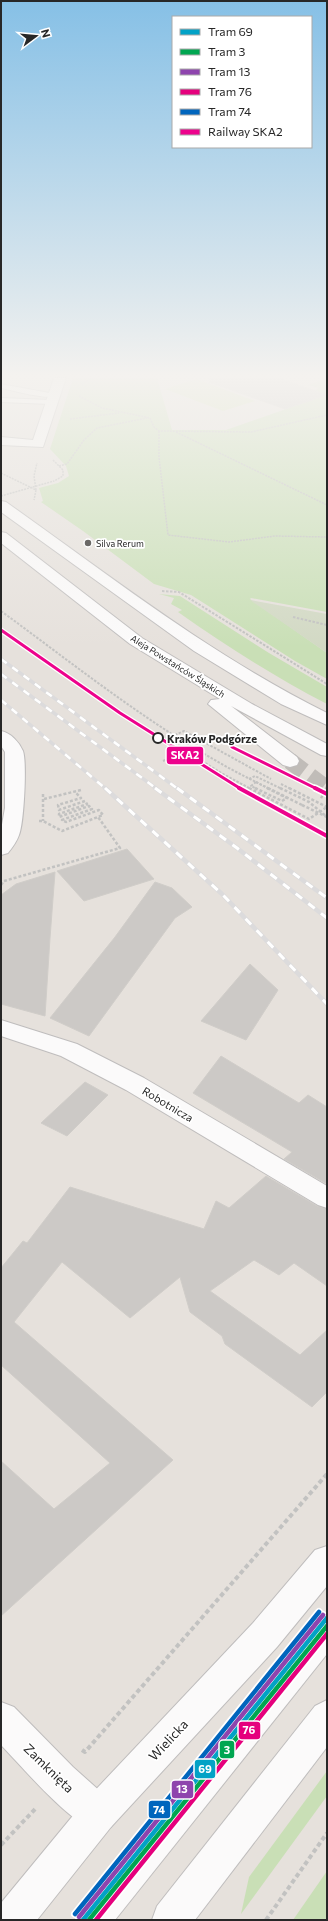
<svg xmlns="http://www.w3.org/2000/svg" width="328" height="1921" viewBox="0 0 328 1921" font-family="Commissioner,sans-serif">
<style>
.green{fill:#c9dfb6}
.cemetery{fill:#d2d9c4}
.pitch{fill:#d4e3b4}
.building{fill:#ccc9c6;stroke:#d0cdc9}
.lines{fill:none;stroke-linecap:round;stroke-linejoin:round}
.secondary-tunnel-far1{stroke:#c0bcb8;stroke-width:17;stroke-dasharray:17 8;stroke-linecap:butt}
.secondary-tunnel{stroke:#c0bcb8;stroke-width:22;stroke-dasharray:22 10;stroke-linecap:butt}
.service-casing{stroke:#bfbdbd;stroke-width:2}
.minor-casing{stroke:#bfbdbd;stroke-width:2}
.secondary-casing{stroke:#bfbdbd;stroke-width:2}
.path-far3{stroke:#c2c2c1;stroke-width:1.5;stroke-dasharray:2 1;stroke-linecap:butt}
.path-far2{stroke:#c2c2c1;stroke-width:2;stroke-dasharray:2.5 1.5;stroke-linecap:butt}
.path-far1{stroke:#c2c2c1;stroke-width:2.5;stroke-dasharray:3 2;stroke-linecap:butt}
.path{stroke:#c2c2c1;stroke-width:4;stroke-dasharray:4.5 3;stroke-linecap:butt}
.service{fill:#fbfafa;fill-rule:evenodd}
.minor{fill:#fbfafa;fill-rule:evenodd}
.secondary{fill:#fbfafa;fill-rule:evenodd}
.rail-far1-casing{stroke:#dcdbdc;stroke-width:3.5}
.rail-casing{stroke:#dcdbdc;stroke-width:4.5}
.rail-far1{stroke:#fff;stroke-width:2.5;stroke-dasharray:7;stroke-linecap:butt}
.rail{stroke:#fff;stroke-width:3;stroke-dasharray:8;stroke-linecap:butt}
.path-bridge-far2{stroke:#c2c2c1;stroke-width:1.5;stroke-dasharray:2 1;stroke-linecap:butt}
.path-bridge-far1{stroke:#c2c2c1;stroke-width:2;stroke-dasharray:2.5 1.5;stroke-linecap:butt}
.path-bridge{stroke:#c2c2c1;stroke-width:2.5;stroke-dasharray:3 2;stroke-linecap:butt}
.rail-1-far1-casing{stroke:#fff;stroke-width:5.5}
.rail-1-casing{stroke:#fff;stroke-width:7}
.rail-1-far1{stroke:#ed028c;stroke-width:3}
.rail-1{stroke:#ed028c;stroke-width:4}
.tram-1-casing{stroke:#fff;stroke-width:8}
.tram-2-casing{stroke:#fff;stroke-width:8}
.tram-3-casing{stroke:#fff;stroke-width:8}
.tram-4-casing{stroke:#fff;stroke-width:8}
.tram-5-casing{stroke:#fff;stroke-width:8}
.tram-1{stroke:#02a2c6;stroke-width:4.5}
.tram-2{stroke:#00a651;stroke-width:4.5}
.tram-3{stroke:#8e44ad;stroke-width:4.5}
.tram-4{stroke:#e5007d;stroke-width:4.5}
.tram-5{stroke:#0065bd;stroke-width:4.5}
.poi-dot{fill:#6a6866;stroke:#fff;stroke-width:1.5}
.stop-dot{fill:#fff;stroke:#272727;stroke-width:2}
.labels{text-anchor:middle;dominant-baseline:central;stroke-width:3.5;stroke-linejoin:round;paint-order:stroke}
.far-poi-label{font-size:9px;fill:#272727;stroke:#fff;text-anchor:start}
.far-street-label{font-size:9px;fill:#272727;stroke:#fff}
.stop-label{font-size:11px;font-weight:bold;fill:#272727;stroke:#fff;text-anchor:start}
.street-label{font-size:11px;fill:#272727;stroke:#fff}
.near-street-label{font-size:13px;fill:#272727;stroke:#fff}
.line-badge{stroke:#fff;stroke-width:1.5}
.badge-label{font-size:11px;text-anchor:middle;font-weight:bold;fill:#fff}
</style>
<rect width="100%" height="100%" fill="#e6e1dc"/>
<!-- green -->
<g class="green">
<path d="M73,378h84l15,52h54l100,-35 -12,-4 5,-3 -11,-3 19,-7v234l-76,-14 -1,1 77,54v26l-32,-18 -104,-66 -37,-11 -71,-53 -42,-29 2,-1 -4,-13 19,-5 11,-7 -3,-10 -16,-17z"/>
<path d="M159,594l21,2 89,57 58,34v17c-52,-27 -101,-58 -149,-92l4,-2 -11,-6 3,-6z"/>
<path d="M327,1771v25l-86,118 8,-37z"/>
<path d="M327,1871v49h-34z"/>
</g>
<!-- cemetery -->
<path class="cemetery" d="M250,600l77,14v39z"/>
<!-- pitch -->
<path class="pitch" d="M196,379l59,22 -32,10 -58,-22z"/>
<!-- building -->
<g class="building">
<path d="M210,378h69l48,17 -42,14 -76,-27z"/>
<path d="M127,849l27,30 -70,22 -27,-30z"/>
<path d="M55,872l-5,66 -5,78 -44,-12v-109l15,-11z"/>
<path d="M155,882l17,6 20,19 -17,11 -86,118 -39,-18 65,-81z"/>
<path d="M250,964l28,26 -32,50 -45,-19z"/>
<path d="M221,1056l78,47 9,-8 19,12v77l-43,-25 8,-7 -99,-59z"/>
<path d="M85,1082l23,13 -41,41 -26,-13z"/>
<path d="M266,1176l51,30 10,3v77l-33,-23 -15,12 -25,-15 -44,31 90,64 27,-25v62l-15,15 -87,-63 -3,-8 -32,-24 -10,-35 -50,41 -68,-56 -48,60 159,138 -172,156v-155l53,48 56,-46 -109,-98v-97l22,-27 4,2 43,-56 134,42 12,-28 13,7z"/>
</g>
<g class="lines">
<!-- secondary-tunnel-far1 -->
<path class="secondary-tunnel-far1" d="M290,761l37,28"/>
<!-- secondary-tunnel -->
<path class="secondary-tunnel" d="M325,788l2,1"/>
<defs>
<g id="service">
<path d="M1,384c8,2 53,9 56,11 -8,6 -45,-5 -56,-7z"/>
<path d="M1,398l49,2 3,2 -3,2 -49,-2z"/>
<path d="M327,1630v24l-212,266h-24l3,-8 226,-279z"/>
</g>
<g id="minor">
<path d="M54,378h12l-23,69 -42,-2v-8l32,3z"/>
<path d="M1,731c10,2 18,11 22,20 4,11 1,72 -4,84 -2,6 -7,13 -11,18l-7,2v-25l4,-22v-56l-4,-6z"/>
<path d="M1,1020l76,24 67,34 183,108v22l-9,-3 -192,-115 -65,-34 -60,-20z"/>
<path d="M1,1702l13,5 59,60 38,34 6,13 -6,13 -13,6c-32,-14 -72,-62 -97,-88z"/>
</g>
<g id="secondary">
<path d="M1,501l5,1c104,74 206,154 321,211v12l-46,-21 -87,-53 -193,-139z"/>
<path d="M1,532l5,1 136,105 110,66 75,40v12l-6,-1 -90,-49 66,51 2,4 -2,4 -7,2 -7,-2 -75,-61 3,-4 9,-1 -90,-55 -129,-101z"/>
<path d="M327,1546v40l-50,61 -166,180 -74,93h-36v-17l84,-102 168,-178 62,-73z"/>
<path d="M327,1700v47l-132,173h-43l5,-14 158,-200z"/>
</g>
</defs>
<!-- service casing -->
<use href="#service" class="service-casing"/>
<!-- minor casing -->
<use href="#minor" class="minor-casing"/>
<!-- secondary casing -->
<use href="#secondary" class="secondary-casing"/>
<!-- path-far3 -->
<g class="path-far3">
<path d="M82,384l10,-6"/>
<path d="M79,396l23,12 48,10 4,9 5,4 92,1 76,-17"/>
<path d="M70,419l49,-6"/>
<path d="M159,431v26l9,78 61,7 46,-6 52,1"/>
<path d="M176,432l151,73"/>
<path d="M53,460l10,10v6l-9,5"/>
<path d="M59,466l8,-2 17,-24 13,-12 50,-10"/>
<path d="M1,473l35,17 -2,10"/>
<path d="M36,490l-2,-14 3,-13"/>
</g>
<!-- path-far2 -->
<g class="path-far2">
<path d="M162,591l17,1 148,92"/>
<path d="M1,611c82,60 163,126 255,171"/>
<path d="M293,617l34,8"/>
<path d="M175,735l9,-4 87,48"/>
<path d="M163,761l31,-14"/>
<path d="M249,779l6,-3 27,13"/>
<path d="M256,782l13,7"/>
<path d="M256,782l-5,4 6,3"/>
<path d="M256,782l14,7"/>
<path d="M281,784l10,5"/>
</g>
<!-- path-far1 -->
<g class="path-far1">
<path d="M255,788l27,13 5,-3 -20,-10"/>
<path d="M268,788l34,17"/>
<path d="M280,788l29,14 18,15"/>
<path d="M289,788l38,19"/>
<path d="M43,794v27"/>
<path d="M44,799l37,-9"/>
<path d="M39,821h4l19,10 41,-16 -4,-5 -33,12 -4,-2 30,-11 -3,-3 -30,11v-3l28,-10 -2,-3 -26,9 -1,-5 23,-7 -6,-6"/>
<path d="M1,885l3,-4 116,-33 -22,-31"/>
</g>
<!-- path -->
<g class="path">
<path d="M82,1750l3,2 242,-278"/>
<path d="M1,1845l36,-38"/>
<path d="M266,1920l61,-87"/>
</g>
<!-- service -->
<use href="#service" class="service"/>
<!-- minor -->
<use href="#minor" class="minor"/>
<!-- secondary -->
<use href="#secondary" class="secondary"/>
<defs>
<g id="rail-far1">
<path d="M1,659l177,130"/>
<path d="M1,674l156,115"/>
<path d="M1,700l105,89"/>
</g>
<g id="rail">
<path d="M105,788l117,106 105,110"/>
<path d="M155,788l82,60 90,70"/>
<path d="M177,788l150,110"/>
</g>
</defs>
<!-- rail-far1 casing -->
<use href="#rail-far1" class="rail-far1-casing"/>
<!-- rail casing -->
<use href="#rail" class="rail-casing"/>
<!-- rail-far1 -->
<use href="#rail-far1" class="rail-far1"/>
<!-- rail -->
<use href="#rail" class="rail"/>
<!-- path-bridge-far2 -->
<path class="path-bridge-far2" d="M1,496l53,-15"/>
<!-- path-bridge-far1 -->
<path class="path-bridge-far1" d="M175,735l-9,4 57,35 28,15"/>
<!-- path-bridge -->
<g class="path-bridge">
<path d="M249,788l60,31 18,-12"/>
<path d="M302,805l25,12"/>
</g>
<defs>
<g id="rail-1-far1">
<path d="M1,630l119,83 121,76"/>
<path d="M232,747l85,42"/>
</g>
<g id="rail-1">
<path d="M239,788l88,48"/>
<path d="M315,788l12,6"/>
</g>
</defs>
<!-- rail-1-far1 casing -->
<use href="#rail-1-far1" class="rail-1-far1-casing"/>
<!-- rail-1 casing -->
<use href="#rail-1" class="rail-1-casing"/>
<!-- rail-1-far1 -->
<use href="#rail-1-far1" class="rail-1-far1"/>
<!-- rail-1 -->
<use href="#rail-1" class="rail-1"/>
<defs>
<path id="tram-1" d="M83,1920l244,-302"/>
<path id="tram-2" d="M89,1920l238,-294"/>
<path id="tram-3" d="M79,1917l244,-302"/>
<path id="tram-4" d="M96,1920l231,-286"/>
<path id="tram-5" d="M75,1914l244,-302"/>
</defs>
<!-- tram-1 casing -->
<use href="#tram-1" class="tram-1-casing"/>
<!-- tram-2 casing -->
<use href="#tram-2" class="tram-2-casing"/>
<!-- tram-3 casing -->
<use href="#tram-3" class="tram-3-casing"/>
<!-- tram-4 casing -->
<use href="#tram-4" class="tram-4-casing"/>
<!-- tram-5 casing -->
<use href="#tram-5" class="tram-5-casing"/>
<!-- tram-1 -->
<use href="#tram-1" class="tram-1"/>
<!-- tram-2 -->
<use href="#tram-2" class="tram-2"/>
<!-- tram-3 -->
<use href="#tram-3" class="tram-3"/>
<!-- tram-4 -->
<use href="#tram-4" class="tram-4"/>
<!-- tram-5 -->
<use href="#tram-5" class="tram-5"/>
</g>
<!-- sky -->
<linearGradient id="sky" x2="0" y2="1"><stop stop-color="#86c0e6"/><stop offset="0.58" stop-color="#f4f2ef"/><stop offset="1" stop-color="#f4f2ef" stop-opacity="0"/></linearGradient>
<rect width="328" height="647" fill="url(#sky)"/>
<!-- markers -->
<circle class="poi-dot" cx="88" cy="543" r="4"/>
<circle class="stop-dot" cx="158" cy="738" r="5"/>
<g class="labels">
<!-- far-poi labels -->
<g class="far-poi-label">
<text x="96" y="543">Silva Rerum</text>
</g>
<!-- far-street labels -->
<g class="far-street-label">
<text transform="translate(178 666) rotate(32)">Aleja Powstańców Śląskich</text>
</g>
<!-- stop labels -->
<g class="stop-label">
<text x="167" y="738">Kraków Podgórze</text>
</g>
<!-- street labels -->
<g class="street-label">
<text transform="translate(168 1104) rotate(31)">Robotnicza</text>
</g>
<!-- near-street labels -->
<g class="near-street-label">
<text transform="translate(168 1740) rotate(-47)">Wielicka</text>
<text transform="translate(49 1768) rotate(44)">Zamknięta</text>
</g>
</g>
<g class="line-badge">
<rect x="166" y="746" width="38" height="19" rx="4" fill="#ed028c"/>
<rect x="238" y="1721" width="23" height="19" rx="4" fill="#e5007d"/>
<rect x="219" y="1740" width="16" height="19" rx="4" fill="#00a651"/>
<rect x="194" y="1759" width="22" height="20" rx="4" fill="#02a2c6"/>
<rect x="171" y="1780" width="23" height="19" rx="4" fill="#8e44ad"/>
<rect x="148" y="1800" width="23" height="19" rx="4" fill="#0065bd"/>
</g>
<g class="badge-label">
<text x="185" y="759">SKA2</text>
<text x="249" y="1734">76</text>
<text x="227" y="1754">3</text>
<text x="205" y="1773">69</text>
<text x="182" y="1793">13</text>
<text x="159" y="1814">74</text>
</g>
<!-- border -->
<rect width="328" height="1921" fill="none" stroke="#272727" stroke-width="4"/>
<!-- legend -->
<rect x="172" y="16" width="140" height="132" fill="#ffffff" stroke="#a9a9a9"/>
<rect x="180" y="29" width="20" height="6" fill="#02a2c6" stroke="#a9a9a9"/>
<text x="208" y="36" font-size="12" fill="#272727">Tram 69</text>
<rect x="180" y="49" width="20" height="6" fill="#00a651" stroke="#a9a9a9"/>
<text x="208" y="56" font-size="12" fill="#272727">Tram 3</text>
<rect x="180" y="69" width="20" height="6" fill="#8e44ad" stroke="#a9a9a9"/>
<text x="208" y="76" font-size="12" fill="#272727">Tram 13</text>
<rect x="180" y="89" width="20" height="6" fill="#e5007d" stroke="#a9a9a9"/>
<text x="208" y="96" font-size="12" fill="#272727">Tram 76</text>
<rect x="180" y="109" width="20" height="6" fill="#0065bd" stroke="#a9a9a9"/>
<text x="208" y="116" font-size="12" fill="#272727">Tram 74</text>
<rect x="180" y="129" width="20" height="6" fill="#ed028c" stroke="#a9a9a9"/>
<text x="208" y="136" font-size="12" fill="#272727">Railway SKA2</text>
<!-- north arrow -->
<g transform="translate(36 36) rotate(74)" stroke="#ffffff" stroke-width="3" paint-order="stroke">
<path d="M0-3L7 15L0 10L-7 15Z" fill="#272727"/>
<text y="-6" font-size="11" font-weight="bold" text-anchor="middle" fill="#272727">N</text>
</g>
</svg>
